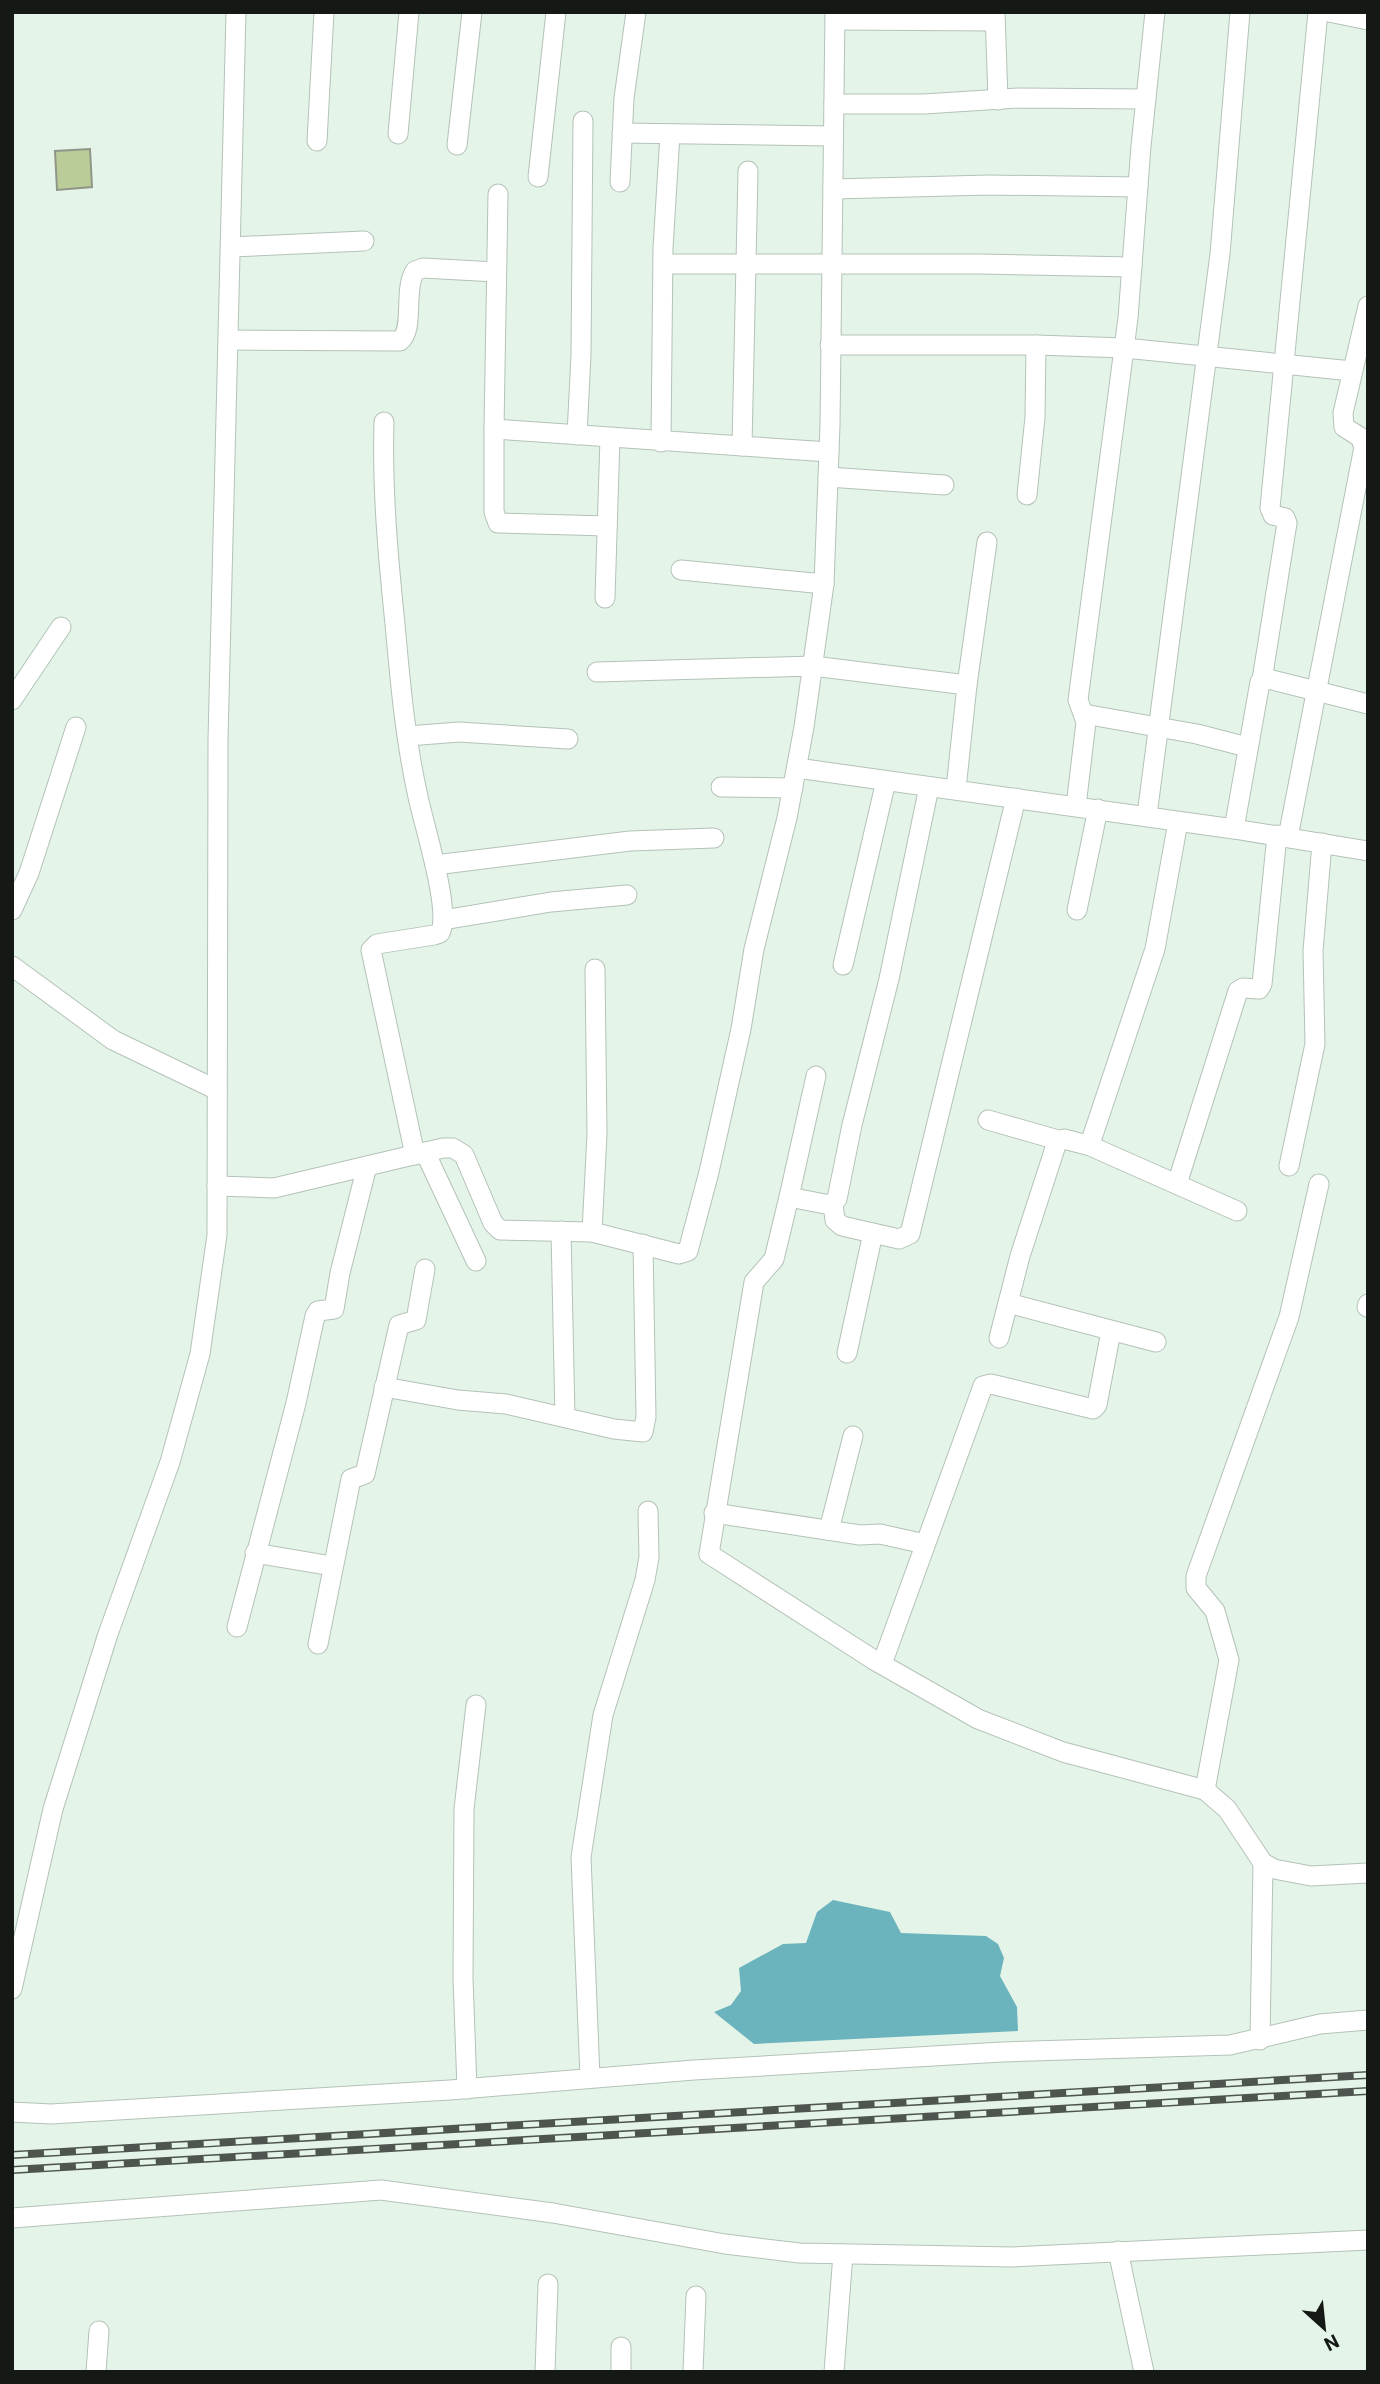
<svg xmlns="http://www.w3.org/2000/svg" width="1380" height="2384" viewBox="0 0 1380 2384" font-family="Roboto,sans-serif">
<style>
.water{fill:#6bb3bd}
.building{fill:#bacd99;stroke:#909687;stroke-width:2}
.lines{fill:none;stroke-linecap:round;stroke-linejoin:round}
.minor-casing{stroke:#b4c2b7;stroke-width:21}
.minor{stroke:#fff;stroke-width:19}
.rail-casing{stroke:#4e554f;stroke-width:8}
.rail{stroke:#e5f4e8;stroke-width:5;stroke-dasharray:16;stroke-linecap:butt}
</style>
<rect width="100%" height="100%" fill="#e5f4e8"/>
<!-- water -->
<path class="water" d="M833,1900l57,12 11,21 85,3 12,8 6,14 -4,18 17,31 1,24 -264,13 -40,-32 17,-7 10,-14 -2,-23 44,-24 23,-1 11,-31z"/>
<!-- building -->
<path class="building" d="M90,149l2,38 -35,3 -2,-39z"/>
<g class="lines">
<defs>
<g id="minor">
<path d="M995,12l3,88"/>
<path d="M1329,12l39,8"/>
<path d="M835,20l160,1"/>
<path d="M834,104h90l94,-6 128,1"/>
<path d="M622,133l211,3"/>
<path d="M398,134l11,-122"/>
<path d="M317,141l7,-129"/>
<path d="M457,145l15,-133"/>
<path d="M538,177l18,-165"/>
<path d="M620,182l4,-84 12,-86"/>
<path d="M833,189l156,-4 149,2"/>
<path d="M498,194l-4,235 335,23"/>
<path d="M231,247l133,-6"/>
<path d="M663,264h316l153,3"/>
<path d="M229,340l171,1c15,-12 3,-51 15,-70l8,-3 73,4"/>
<path d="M830,345h206l89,3 227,23"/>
<path d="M384,422c-2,68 4,134 11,202 5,56 10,113 22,168 5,28 35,118 23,141l-6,2 -57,9 -6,6 44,205"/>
<path d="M494,429v83l4,11 109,3"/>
<path d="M577,435l4,-80 2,-234"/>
<path d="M661,442l2,-194 7,-114"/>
<path d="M742,446l6,-275"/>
<path d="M828,477l116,8"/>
<path d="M1027,495l8,-78 1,-72"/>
<path d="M681,570l143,14"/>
<path d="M605,598l5,-160"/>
<path d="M597,672l216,-6 154,19"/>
<path d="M1262,680l25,-157 -2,-5 -12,-3 -3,-7 48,-496"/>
<path d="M12,700l49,-73"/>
<path d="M1084,714l113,20 50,13"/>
<path d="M408,736l51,-4 109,7"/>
<path d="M797,768l437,61 26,-147 8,-3 100,25"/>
<path d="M721,787l72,1"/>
<path d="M929,787l-40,192 -37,146 -15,74 -7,6 -41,-8 -15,62 -20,23 -45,272 165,106 104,59 85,33 142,38 22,19 36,54 11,6 37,7 57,-3"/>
<path d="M956,789l11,-104 20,-143"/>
<path d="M1076,806l10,-84 -8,-22 50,-382 13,-172 14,-134"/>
<path d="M1147,815l73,-561 20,-242"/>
<path d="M1234,829l134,22"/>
<path d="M1288,837l76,-390 -4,-10 -16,-10 -1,-14 25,-107"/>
<path d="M435,865l195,-24 84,-3"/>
<path d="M12,910l17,-37 47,-146"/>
<path d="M1077,910l21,-101"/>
<path d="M443,920l108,-18 76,-7"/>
<path d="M843,965l43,-184"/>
<path d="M12,966l101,74 104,50"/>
<path d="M988,1120l70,20"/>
<path d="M1088,1145l149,66"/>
<path d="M425,1152l51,109"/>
<path d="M1289,1166l26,-122 -2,-93 9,-108"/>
<path d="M1177,1184l61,-193 5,-3 16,1 3,-5 15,-149"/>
<path d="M217,1186l57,2 169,-40h10l11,7 29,68 7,7 92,2 87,22 9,-3 21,-79 32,-143 13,-80 33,-131 17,-91 20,-143 6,-159 5,-413"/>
<path d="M789,1197l27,-121"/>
<path d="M833,1204l2,16 7,6 57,13 11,-5 106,-436"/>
<path d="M561,1231l4,186"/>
<path d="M592,1232l5,-98 -2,-165"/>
<path d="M1008,1303l148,39"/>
<path d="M1367,1307l1,-3"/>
<path d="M999,1338l21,-82 37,-114 7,-3 23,6 4,-4 64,-192 23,-127"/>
<path d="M847,1353l26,-120"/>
<path d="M384,1387l74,13 48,4 108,25 29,3 3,-15 -3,-173"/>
<path d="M714,1513l146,22 20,-1 45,10"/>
<path d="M829,1530l24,-94"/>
<path d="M255,1553l77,13"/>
<path d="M237,1627l59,-224 19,-87 3,-5 16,-2 6,-36 27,-107"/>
<path d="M318,1644l33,-165 14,-5 34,-149 17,-5 9,-51"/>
<path d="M882,1664l101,-278 8,-2 102,25 4,-4 14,-74"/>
<path d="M1205,1790l24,-130 -14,-49 -19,-23v-12l93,-259 30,-133"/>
<path d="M12,1989l41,-180 55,-175 62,-172 30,-108 17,-119 1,-495 18,-728"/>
<path d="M1260,2040l3,-177"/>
<path d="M590,2077l-9,-220 22,-142 42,-135 4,-23 -1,-46"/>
<path d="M467,2089l-4,-111 1,-169 12,-104"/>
<path d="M12,2112l39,2 399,-24 244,-20 308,-18 228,-7 90,-21 48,-4"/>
<path d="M12,2218l369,-28 172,23 172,31 74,9 214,4 355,-17"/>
<path d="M1118,2251l26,121"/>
<path d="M96,2372l3,-41"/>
<path d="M545,2372l3,-88"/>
<path d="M621,2372v-25"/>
<path d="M693,2372l3,-76"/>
<path d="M834,2372l9,-118"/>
</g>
</defs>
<!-- minor casing -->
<use href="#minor" class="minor-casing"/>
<!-- minor -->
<use href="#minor" class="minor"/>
<defs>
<g id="rail">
<path d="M12,2155l1356,-80"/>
<path d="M12,2170l1356,-79"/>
</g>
</defs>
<!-- rail casing -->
<use href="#rail" class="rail-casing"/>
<!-- rail -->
<use href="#rail" class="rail"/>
</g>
<!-- border -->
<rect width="1380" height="2384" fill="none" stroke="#141915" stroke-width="28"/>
<!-- north arrow -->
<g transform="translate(1324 2328) rotate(153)" stroke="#e5f4e8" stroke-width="5" paint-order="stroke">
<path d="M0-5L12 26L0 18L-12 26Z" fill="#141915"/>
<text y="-10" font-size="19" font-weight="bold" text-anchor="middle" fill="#141915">N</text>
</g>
</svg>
